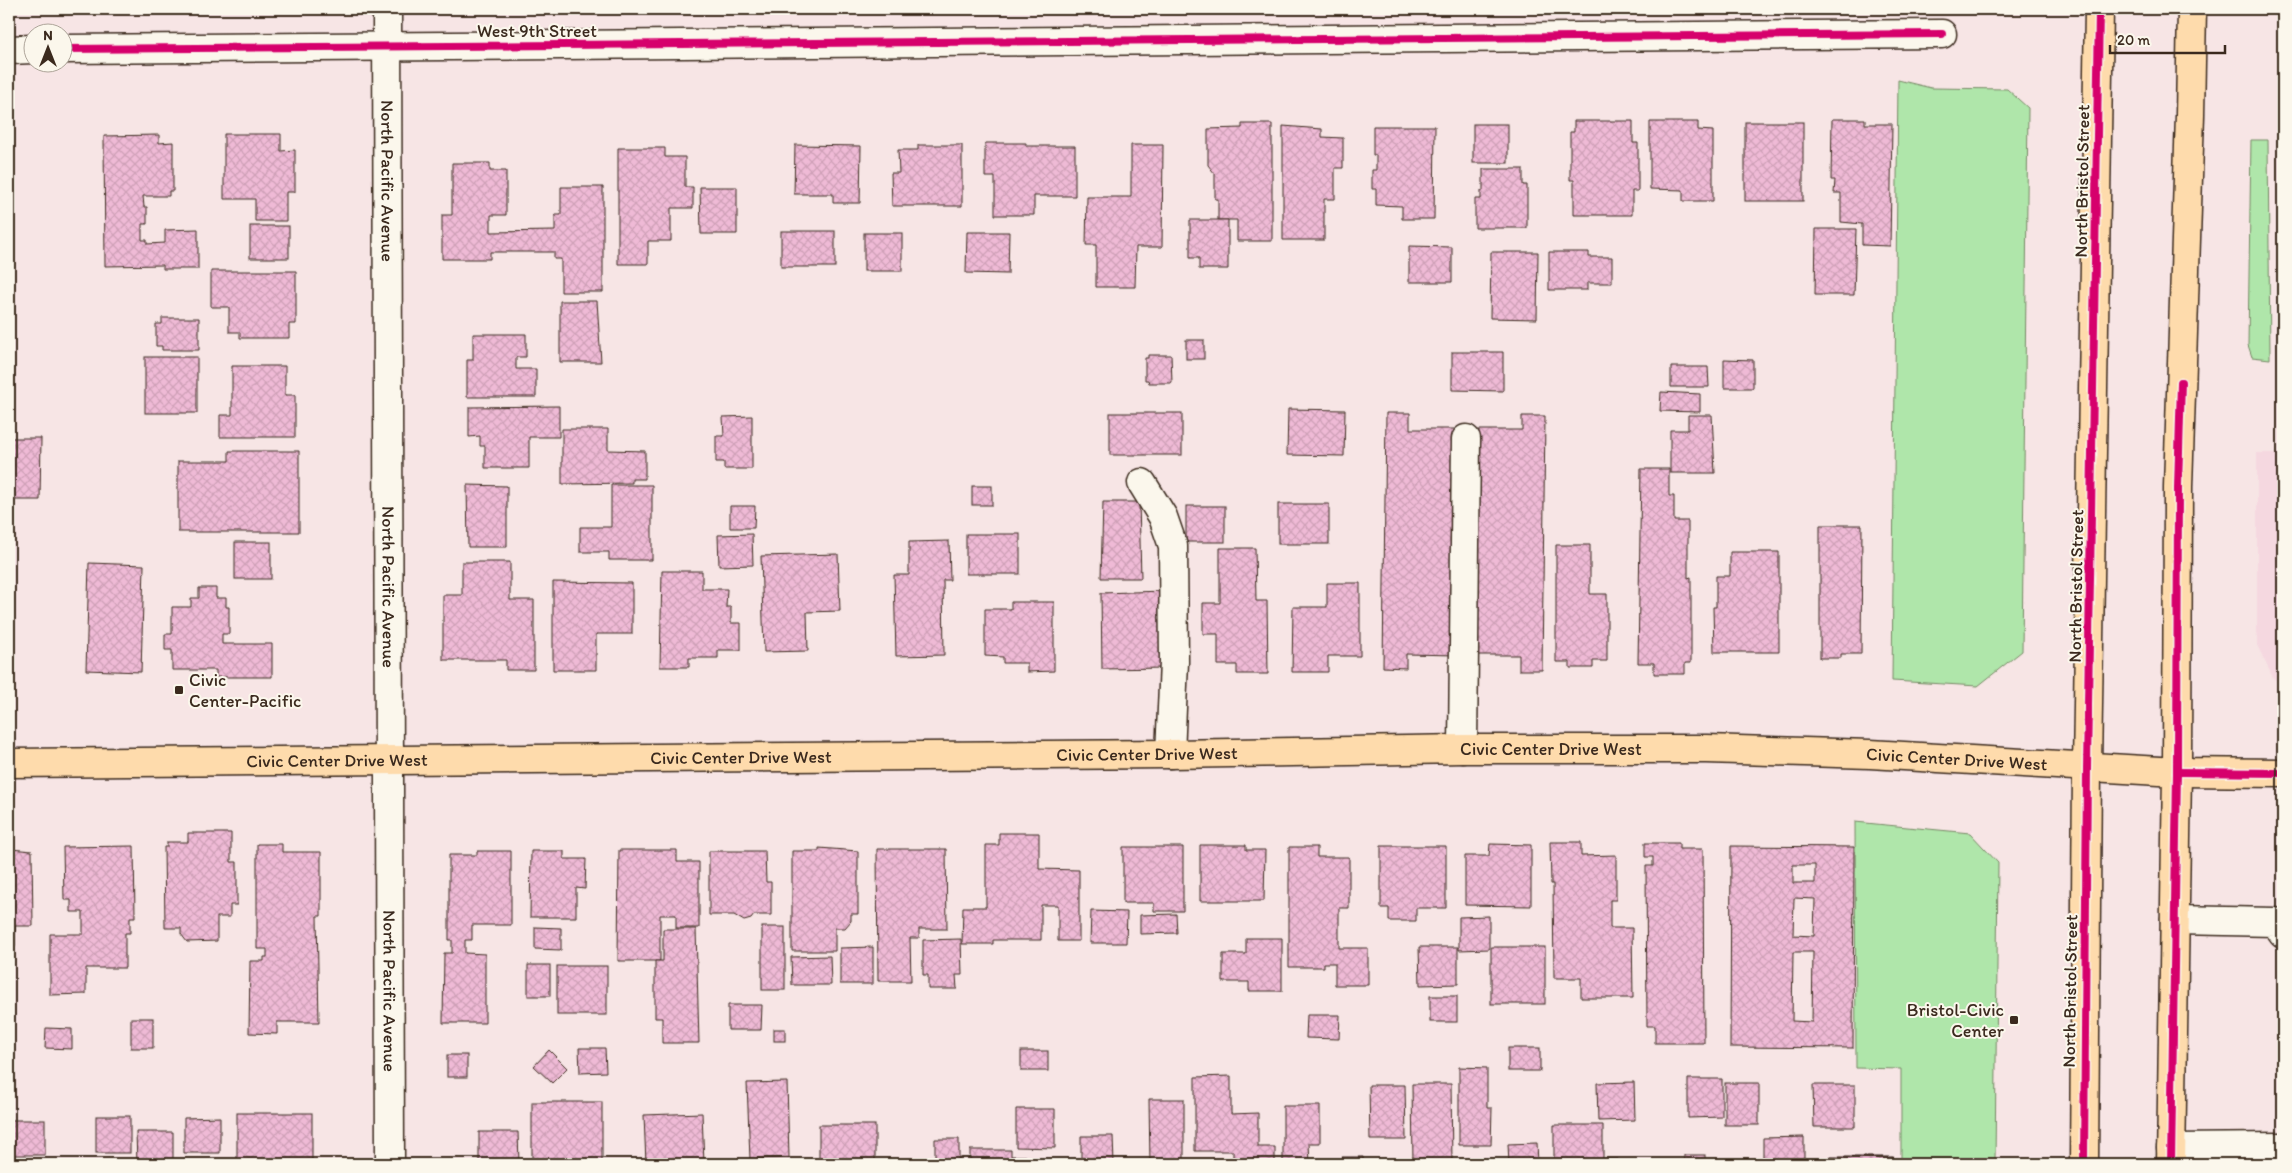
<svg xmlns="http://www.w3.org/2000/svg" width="2292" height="1173" viewBox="0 0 2292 1173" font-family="Itim,sans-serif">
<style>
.built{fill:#f5d8e0}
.green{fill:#afe6aa;stroke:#758864}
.building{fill:url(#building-cross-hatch);stroke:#3b2a1e;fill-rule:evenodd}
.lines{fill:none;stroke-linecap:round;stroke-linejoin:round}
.minor-casing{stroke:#3b2a1e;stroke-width:31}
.major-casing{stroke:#3b2a1e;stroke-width:31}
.minor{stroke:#fbf7ec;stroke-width:28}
.major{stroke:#fedbac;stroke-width:28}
.cycleway-casing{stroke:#fbf7ec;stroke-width:11}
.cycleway{stroke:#d6006c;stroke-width:8}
.poi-dot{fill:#3b2a1e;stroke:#fbf7ec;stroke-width:2}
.labels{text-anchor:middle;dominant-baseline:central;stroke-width:4;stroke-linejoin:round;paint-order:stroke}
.street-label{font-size:18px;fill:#3b2a1e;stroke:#fbf7ec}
.poi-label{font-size:18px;fill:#3b2a1e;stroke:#fbf7ec;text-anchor:start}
</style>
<defs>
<pattern id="building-cross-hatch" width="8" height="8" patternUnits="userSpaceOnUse" patternTransform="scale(1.25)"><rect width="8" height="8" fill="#efbad6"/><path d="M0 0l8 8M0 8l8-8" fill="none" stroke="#cea0b7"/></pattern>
</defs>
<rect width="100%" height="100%" fill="#f7e5e5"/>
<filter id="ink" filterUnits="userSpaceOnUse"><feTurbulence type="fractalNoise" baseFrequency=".02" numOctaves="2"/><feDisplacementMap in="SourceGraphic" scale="10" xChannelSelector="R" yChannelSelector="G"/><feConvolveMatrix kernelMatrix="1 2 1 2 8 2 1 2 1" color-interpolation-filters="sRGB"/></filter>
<g filter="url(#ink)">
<!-- built -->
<path class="built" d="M2257,453h26v232l-10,-7 -16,-33z"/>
<!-- green -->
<g class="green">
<path d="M1898,80l33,8 76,1 21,19 -6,543 -44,35 -86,-5z"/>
<path d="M2251,140h17l2,219 -18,-2 -4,-12z"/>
<path d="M1855,822l115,11 28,30 -3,301h-94v-95l-45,-1z"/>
</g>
<!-- building -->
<g class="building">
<path d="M1832,119h33v5h27l-2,122 -28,-1v-21l-21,-2v-29h-7l1,-13h-4z"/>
<path d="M1574,121h59v22h5v48h-6v24h-58v-35h-4v-48h4z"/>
<path d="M1650,122h48v8l15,1v70h-30v-11l-33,-1z"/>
<rect x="1745" y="122" width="58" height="79"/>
<path d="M1242,124h30v117h-35v-21h-19v-21h-3v-25l-7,-9v-36l34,-1z"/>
<rect x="1473" y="124" width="35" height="39"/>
<path d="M1283,126l39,3v8l21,1v30h-8v31h-11v41h-41z"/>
<path d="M1373,126h62l-1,93h-32v-13l-26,-1v-16h-4v-19h4v-15h-3z"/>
<path d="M224,134h57v17l14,-1v42h-9v29h-31v-22h-31z"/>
<path d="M159,135v8l14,-1v49h-4v5h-26l1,11h3v17h-5v16h5v4l18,-1v-13l33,-1v40h-35v-4l-58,1 -1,-130z"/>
<path d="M985,143h41v3h49v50h-41v19h-39v-38h-10z"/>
<path d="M795,145l66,1 -1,57h-27v-9h-39z"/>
<path d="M918,145h44v61h-70l-1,-33h8l-1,-23h20z"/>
<path d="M1131,145h32l-1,102h-26l-1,40h-39v-42h-10l1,-48h44z"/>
<path d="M618,148h47v9h20v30h8v21h-22v33h-23v23h-30z"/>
<path d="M452,163h38v8h16v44h-15v17l64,-1v-16h6v-28h42v105h-42v-33h-7v-7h-64v7h-48v-44h10z"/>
<path d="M1483,169h40v16h4v43h-52v-29h6v-8h2z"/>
<path d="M700,187h37v47h-36z"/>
<path d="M1190,220h38v49h-29v-11h-9z"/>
<rect x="250" y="226" width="39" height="32"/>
<path d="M1816,229h40l-2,66h-39z"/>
<rect x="781" y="231" width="54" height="36"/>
<path d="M967,232h42l-1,42 -42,-1z"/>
<rect x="864" y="233" width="38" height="38"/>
<path d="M1409,246l43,1v35h-43z"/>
<path d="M1491,252h47l-1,67 -47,-1z"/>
<path d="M1549,252h40v5h23v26h-25v7h-38z"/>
<path d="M211,271h85v53h-7v14h-49v-6h-11v-25h-18z"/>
<path d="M560,301h37l4,61h-41z"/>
<path d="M162,318h37v32h-37v-4h-6v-22h6z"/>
<path d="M473,334h53v23h-10v12h20v28h-69v-37h6z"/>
<rect x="1186" y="340" width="18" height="19"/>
<path d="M1452,352h51v39l-51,-1z"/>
<path d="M1148,355h23l1,28h-23l-1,-3h-3v-22h3z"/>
<rect x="145" y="357" width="52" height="56"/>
<path d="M1724,359l29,1v28h-29z"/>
<path d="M232,366h53v29h10v42h-75v-22h12z"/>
<path d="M1671,367h37l1,20h-38z"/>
<path d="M1661,392l39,2v18l-40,-1z"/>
<path d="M559,406v31h-30v31h-44v-22h-5v-10l-11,1v-30z"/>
<path d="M1288,409l57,1 -1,46 -57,-1z"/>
<rect x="1110" y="413" width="72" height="42"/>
<path d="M1386,413h24v16h50l-3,226 -51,-1v14l-23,-1z"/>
<path d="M1688,415h24l3,58h-45v-43h18z"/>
<path d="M752,416v53h-28v-7h-8v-26h8l-1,-19z"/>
<path d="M1522,416h23l-3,254h-23v-15h-50l2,-225h51z"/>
<path d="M562,429h46v21l37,1v28h-13v4l-70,1z"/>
<path d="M9,438h32l-1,62h-31z"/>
<path d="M229,451h70v81h-121v-71h51z"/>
<path d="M1641,469h28v27h5v25h14v57l3,-1v86h-6v11h-31v-11h-16z"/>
<path d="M467,485l40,1v61h-39z"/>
<path d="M611,485h41v75h-43v-8h-29v-25h31z"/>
<rect x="972" y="486" width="20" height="19"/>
<path d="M1103,502h36l2,76h-40z"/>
<rect x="1278" y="504" width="51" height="40"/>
<path d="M730,506h25l-1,22h-24z"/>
<rect x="1186" y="506" width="39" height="36"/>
<path d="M1820,525h42l-1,129h-20v4h-21z"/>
<path d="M752,534l1,31 -34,1 -1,-31z"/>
<rect x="966" y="534" width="54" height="40"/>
<path d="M949,541l1,39h-7l1,75 -48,1 -2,-81h15v-33z"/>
<rect x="235" y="542" width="36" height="37"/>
<path d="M1556,545h34v49h17v67h-14v7h-23v-6h-14z"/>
<path d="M1220,548h35l1,53h11l1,73h-31v-9h-19v-31h-15v-31h17z"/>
<path d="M1730,552h49v100h-65l-1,-45h3v-31h14z"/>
<path d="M838,554l2,57 -33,1 1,39 -44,1 -3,-96z"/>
<path d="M462,562h48v38h24v70h-28v-10h-63v-65h19z"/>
<path d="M89,563l55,2 -3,107 -55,-2z"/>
<path d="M662,571h40v18h25l-1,18h5v16h10v27h-23v8h-29v9h-29z"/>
<path d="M553,582l79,1v51h-36v36h-43z"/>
<path d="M1327,583h33v73h-32v16h-36l1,-65h34z"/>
<path d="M199,588h17v10h10v9h3v27h-7v10h50v33h-56v-7h-44v-20h-7v-16h7v-27h19v-9h8z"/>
<path d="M1164,591l1,77 -63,1 -1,-76z"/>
<path d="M1011,602h43v69l-27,1v-9h-24v-6l-18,-1v-47h26z"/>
<path d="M188,833h43v29h6v43h-7v12h-13v24l-30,1 -6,-8v-6h-16l-1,-81h3v-5h21z"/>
<path d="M999,833h40v36l40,1v71h-21v-36h-17v35h-48v4h-31l1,-37h23v-62h13z"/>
<path d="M1550,842h31v14l35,-1v45h-6v28h22l1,70h-52v-20h-27l-1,-94h-2z"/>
<path d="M1645,843h34v6h24l1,194h-49v-17h-8l-1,-160h7v-9h-8z"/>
<path d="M257,844h25v8h39v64h-4l2,106h-42v12l-28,-1 1,-72h14v-4h3v-8h-10z"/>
<path d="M1490,844l41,1v61l-66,-1v-49h24z"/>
<path d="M1200,845h46v5h19l-1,51h-64z"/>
<path d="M134,846l1,71h-5v16h-5v35h-39v26l-36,1v-61h33v-22h-12v-12h-7l-1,-53z"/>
<path d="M1381,846h65v62h-30v13h-27v-13h-8z"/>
<path d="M1731,846l123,1 -1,201 -123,-1zM1793,865h22v18h-22zM1794,898l21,1 -1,37 -21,-1zM1793,952h20l-1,70 -20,-1z"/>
<path d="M1123,847h60v64h-29v-8h-31z"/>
<path d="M1289,847h28v10h32v51h-10v40h29v37h-33v-22h-11v4h-35z"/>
<path d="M819,848l39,3v63h-7v7l-6,7h-10v23h-43v-100h27z"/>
<path d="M11,849l21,2 1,75h-18v21h-6v-96z"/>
<path d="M877,849h69l1,80h-28v9h-9l1,43h-33z"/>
<path d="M619,850h58v12h22v66h-23v-13h-16v46h-42z"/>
<path d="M477,851h34v74h-39v15h-7v13l20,1v69h-42l1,-70h8v-13h-3v-85h28z"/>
<path d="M531,851h33v8h22l-1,30 -9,-1v29h-46z"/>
<path d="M709,851h56l1,31h5v33h-17l-3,4 -7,2 -10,-6h-25z"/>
<path d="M1091,911l36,1 -1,31h-36z"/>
<path d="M1176,914l1,19 -37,1v-19z"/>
<path d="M1489,916v33l-30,1v-33z"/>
<path d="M535,927l26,1v22l-26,-1z"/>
<rect x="762" y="927" width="23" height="63"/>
<path d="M663,929h33l3,114h-37v-25h-7v-57h8z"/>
<path d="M1246,938h36v53h-33v-9h-26v-28h23z"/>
<path d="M961,939l1,36h-6l1,14h-29v-14h-5v-35z"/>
<path d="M873,947v37h-33v-36z"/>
<path d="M1419,947h39v37l-38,1z"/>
<rect x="1491" y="947" width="54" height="57"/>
<path d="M830,956l1,29h-39l-1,-28z"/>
<rect x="528" y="965" width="22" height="31"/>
<rect x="557" y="966" width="50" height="49"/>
<rect x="1430" y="996" width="27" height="26"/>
<path d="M728,1005h34l-1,25h-33z"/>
<path d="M1307,1015h33l-1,24 -33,-1z"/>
<rect x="131" y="1018" width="22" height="30"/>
<path d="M46,1028l26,1v20l-27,-1z"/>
<rect x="774" y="1029" width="11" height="12"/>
<path d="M579,1048h26l1,24 -26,1z"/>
<rect x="1508" y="1048" width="32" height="23"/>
<path d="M549,1050l18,18 -15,15 -18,-17z"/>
<rect x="1021" y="1051" width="27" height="20"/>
<rect x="447" y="1055" width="20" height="22"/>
<path d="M1459,1067l28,1v40h5l-1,37h-32z"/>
<path d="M1231,1076v38l27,-1v34h17v17h-42v-13h-38v-74z"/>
<path d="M1688,1079h34v38l-34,1z"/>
<path d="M787,1082l2,76 -39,1 -3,-76z"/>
<path d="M1634,1082l1,38 -37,1 -1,-38z"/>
<rect x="1725" y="1083" width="34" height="42"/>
<path d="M1412,1084h39l1,80h-39z"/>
<path d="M1369,1085h36l1,55h-36z"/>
<path d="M1813,1085h42v42h-41z"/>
<path d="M1149,1099h35v65h-34z"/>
<rect x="532" y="1102" width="70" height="62"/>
<path d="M1283,1106h37v37h-11l1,21h-27z"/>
<path d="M1016,1109h39v39l-39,-1z"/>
<rect x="237" y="1113" width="75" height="51"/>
<path d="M702,1113l2,51h-58l-2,-49z"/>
<rect x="96" y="1116" width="34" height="37"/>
<path d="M220,1117v36h-36v-35z"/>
<rect x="11" y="1120" width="34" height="35"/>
<rect x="819" y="1125" width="56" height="39"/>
<path d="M1554,1125h49v34h15v5h-64z"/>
<path d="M136,1132h37v32h-36z"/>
<path d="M479,1132h39l1,32h-40z"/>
<path d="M1081,1136h32l1,28h-33z"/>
<path d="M1804,1137v27h-41v-26z"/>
<path d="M935,1139h24v25h-38v-4h14z"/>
<path d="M1537,1143l1,21h-29l-1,-20z"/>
<path d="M970,1150h41v6h15v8h-56z"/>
<rect x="1684" y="1155" width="21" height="9"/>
<path d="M1342,1157h21v7h-46h25z"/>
<rect x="1830" y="1157" width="63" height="7"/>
</g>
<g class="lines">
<defs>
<g id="minor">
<path id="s1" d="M387,9l3,1155"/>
<path d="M62,49l1880,-15"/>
<path d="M9,50l23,-1"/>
<path d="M1142,483l21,34 10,29 1,116 -4,92"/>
<path d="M1463,749l3,-310"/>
<path d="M2175,920l100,2 8,11"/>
<path d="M2171,1148l112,-1"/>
</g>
<g id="major">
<path id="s2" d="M9,763l1161,-9 293,-5h244l163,5 307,18 106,1"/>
<path d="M2084,1164l3,-396 12,-759"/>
<path d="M2171,1164l6,-392 1,-285 12,-372 2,-106"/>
</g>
</defs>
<!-- minor casing -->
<use href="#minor" class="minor-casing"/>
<!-- major casing -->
<use href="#major" class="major-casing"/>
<!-- minor -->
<use href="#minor" class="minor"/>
<!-- major -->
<use href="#major" class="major"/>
<defs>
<g id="cycleway">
<path d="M62,49l1880,-15"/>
<path d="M2177,772l106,1"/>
<path d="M2084,1164l3,-396 12,-759"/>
<path d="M2171,1164l6,-392 1,-285 3,-105"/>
</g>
</defs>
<!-- cycleway casing -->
<use href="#cycleway" class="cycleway-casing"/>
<!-- cycleway -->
<use href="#cycleway" class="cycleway"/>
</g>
</g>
<!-- markers -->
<g class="poi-dot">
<rect x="174" y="685" width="10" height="10" rx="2.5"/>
<rect x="2009" y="1015" width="10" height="10" rx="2.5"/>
</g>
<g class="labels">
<!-- street labels -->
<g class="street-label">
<text x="537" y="31">West 9th Street</text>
<text transform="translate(2082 181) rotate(-89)">North Bristol Street</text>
<text stroke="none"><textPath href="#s1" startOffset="172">North Pacific Avenue</textPath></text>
<text transform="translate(2076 586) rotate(-89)">North Bristol Street</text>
<text stroke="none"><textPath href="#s1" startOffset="578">North Pacific Avenue</textPath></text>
<text stroke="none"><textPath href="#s2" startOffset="1542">Civic Center Drive West</textPath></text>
<text stroke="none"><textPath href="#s2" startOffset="1138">Civic Center Drive West</textPath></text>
<text stroke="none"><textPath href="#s2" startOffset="732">Civic Center Drive West</textPath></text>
<text stroke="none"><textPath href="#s2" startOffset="328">Civic Center Drive West</textPath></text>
<text stroke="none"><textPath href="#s2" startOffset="1948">Civic Center Drive West</textPath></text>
<text stroke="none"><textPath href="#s1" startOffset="982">North Pacific Avenue</textPath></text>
<text transform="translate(2070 991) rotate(-89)">North Bristol Street</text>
</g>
<!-- poi labels -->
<g class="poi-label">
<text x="189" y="680">Civic<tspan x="189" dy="21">Center-Pacific</tspan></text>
<text x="2004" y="1010" text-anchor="end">Bristol-Civic<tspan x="2004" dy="21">Center</tspan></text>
</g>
</g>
<!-- margin -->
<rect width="2292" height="1173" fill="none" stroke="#fbf7ec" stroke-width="30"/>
<rect x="15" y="15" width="2262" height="1143" fill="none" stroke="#3b2a1e" stroke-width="2" filter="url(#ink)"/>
<!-- north arrow -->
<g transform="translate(48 48)"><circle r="24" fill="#fbf7ec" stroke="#aea59a"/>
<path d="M0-4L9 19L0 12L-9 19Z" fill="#3b2a1e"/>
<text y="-8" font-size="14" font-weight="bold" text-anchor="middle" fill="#3b2a1e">N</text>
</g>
<!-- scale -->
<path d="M2110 45v8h115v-8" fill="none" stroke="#3b2a1e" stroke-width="2.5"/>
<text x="2117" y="45" font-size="15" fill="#3b2a1e" stroke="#fbf7ec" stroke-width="4" paint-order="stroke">20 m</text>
</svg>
